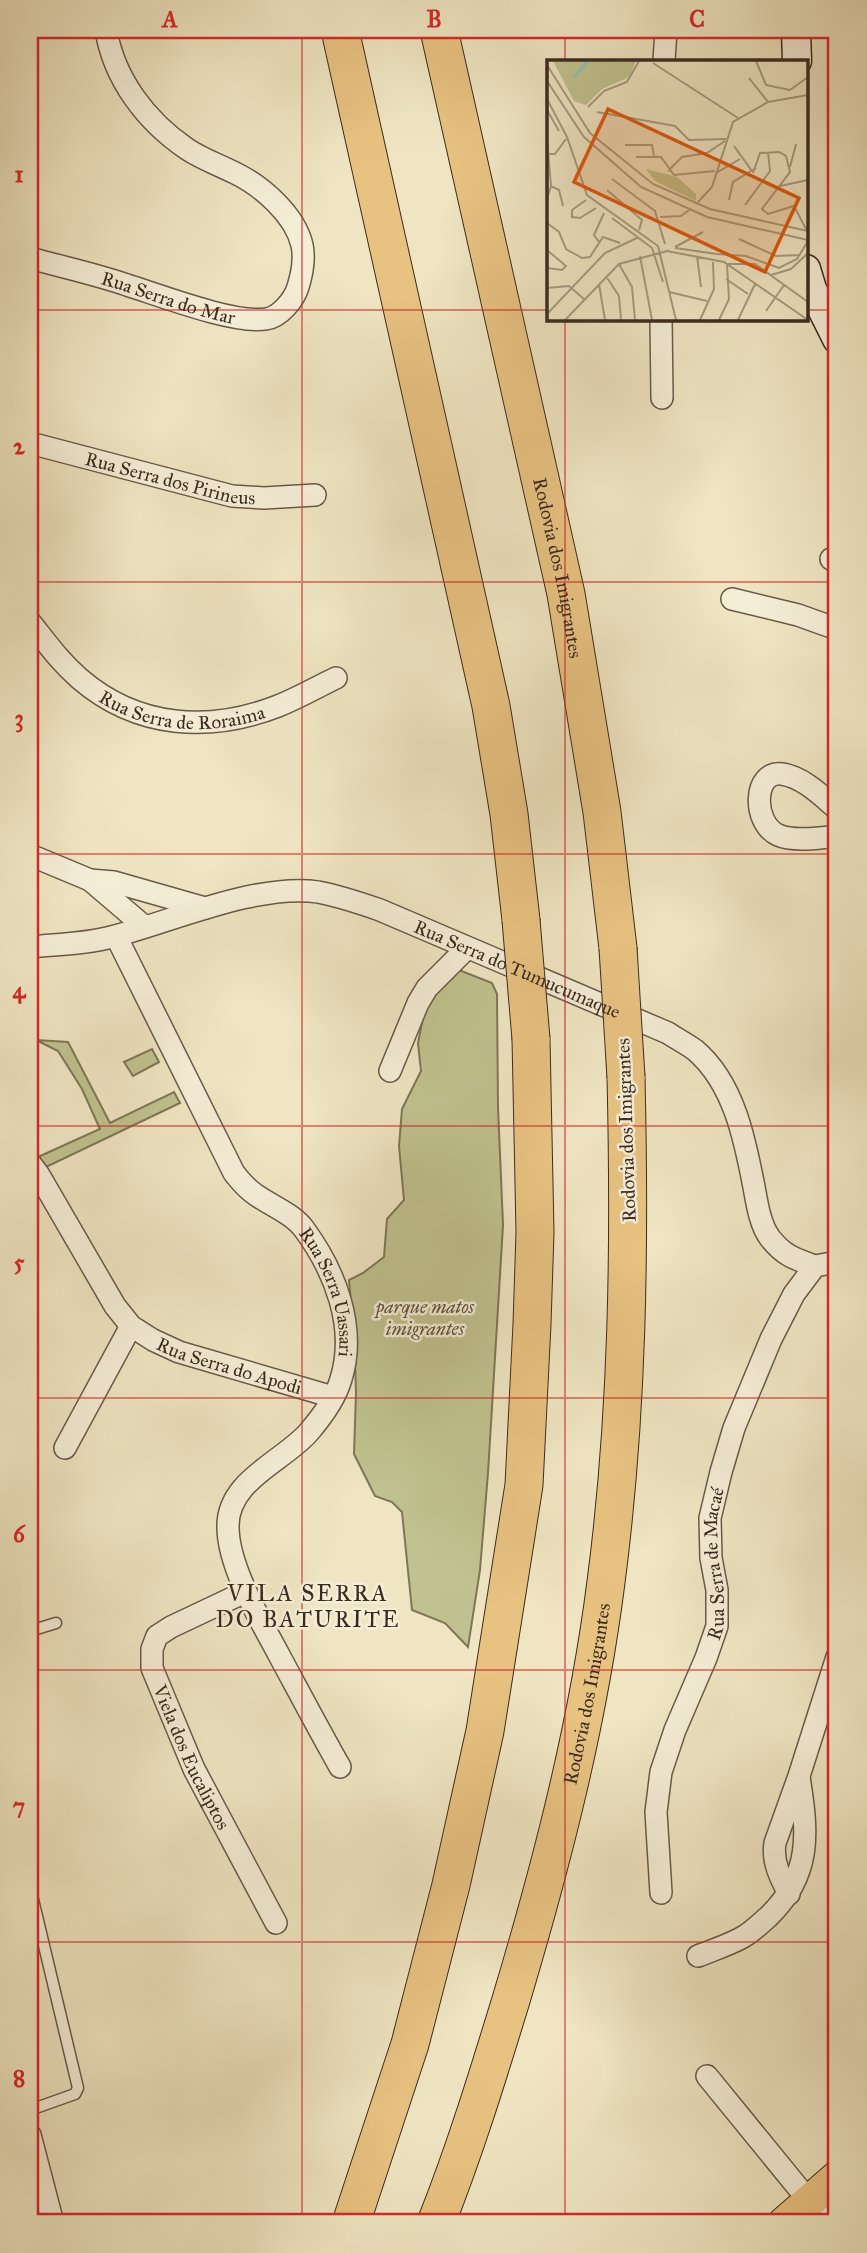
<svg xmlns="http://www.w3.org/2000/svg" width="867" height="2253" viewBox="0 0 867 2253" font-family="'IM FELL Great Primer',serif">
<style>
.green{fill:#c0c28f;stroke:#7e7657;stroke-width:2}
.lines{fill:none;stroke-linecap:round;stroke-linejoin:round}
.lane-casing{stroke:#685a48;stroke-width:13}
.street-casing{stroke:#685a48;stroke-width:24}
.secondary-casing{stroke:#3b2b1f;stroke-width:31}
.primary-casing{stroke:#3b2b1f;stroke-width:34}
.highway-casing{stroke:#3b2b1f;stroke-width:39}
.lane{stroke:#f5eed7;stroke-width:10}
.street{stroke:#f5eed7;stroke-width:21}
.secondary{stroke:#f5eed7;stroke-width:28}
.primary{stroke:#e8c281;stroke-width:32}
.highway{stroke:#e8c281;stroke-width:37}
.highway-bridge-casing{stroke:#3b2b1f;stroke-width:39;stroke-linecap:butt}
.highway-bridge{stroke:#e8c281;stroke-width:37}
.grid{fill:none;stroke:#d62828;stroke-width:2;stroke-opacity:0.55}
.labels{text-anchor:middle;dominant-baseline:central;stroke-width:5;stroke-linejoin:round;paint-order:stroke}
.street-label{font-size:19px;fill:#3b2b1f;stroke:#f5eed7}
.park-label{font-size:19px;font-style:italic;fill:#5c513b;stroke:#f5eed7}
.quarter-label{font-size:23px;letter-spacing:2px;fill:#3b2b1f;stroke:#f5eed7}
.inset-river{fill:none;stroke:#9abfb2;stroke-width:3.5}
.inset-road{fill:none;stroke:#a79b81;stroke-width:2}
.view{fill:#df570d;fill-opacity:0.15;stroke:#df570d;stroke-width:3.5}
.inset-edge{fill:none;stroke:#3b2b1f;stroke-width:3.5}
.neatline{fill:none;stroke:#d62828;stroke-width:2.5}
.grid-label{font-size:23px;text-anchor:middle;font-weight:bold;fill:#d62828}
</style>
<rect width="100%" height="100%" fill="#efe5c2"/>
<filter id="stains"><feTurbulence type="fractalNoise" baseFrequency=".00286" numOctaves="4"/><feColorMatrix values="0 0 0 0 .2 0 0 0 0 .09 0 0 0 0 .02 0 0 0 .5 -.17"/></filter>
<radialGradient id="worn" r=".72"><stop offset=".6" stop-color="#630" stop-opacity="0"/><stop offset="1" stop-color="#630" stop-opacity=".3"/></radialGradient>
<!-- green -->
<g class="green">
<path d="M459,970l33,13 5,11 1,113 5,118 -15,248 -8,97 -12,77 -23,-24 -33,-13 -10,-98 -10,-10 -17,-6 -21,-42 2,-62 -2,-57 -5,-55 14,-7 21,-16 3,-38 17,-19 -5,-54 3,-37 19,-38 -3,-28 5,-25 12,-33z"/>
<path d="M36,1040l32,2 42,81 64,-31 6,11 -134,64 -8,-10 62,-28 -18,-40 -24,-38z"/>
<path d="M152,1049l7,13 -26,14 -9,-14z"/>
</g>
<g class="lines">
<defs>
<g id="lane">
<path d="M30,1631l26,-8"/>
<path d="M30,1887l48,201 -3,6 -45,16"/>
<path d="M816,2223l21,-19"/>
</g>
<g id="street">
<path d="M664,61l2,-31"/>
<path id="s1" d="M30,258c32,9 65,16 97,27 32,10 107,39 139,34 14,-2 28,-19 32,-32 4,-13 7,-28 4,-42 -7,-30 -40,-59 -67,-72 -16,-8 -33,-14 -48,-24 -41,-28 -73,-70 -81,-119"/>
<path d="M661,318l1,80"/>
<path id="s2" d="M30,443l202,53 32,2 51,-3"/>
<path d="M831,559l6,3"/>
<path d="M732,599l66,16 39,14"/>
<path id="s3" d="M30,622c16,20 30,40 50,57 57,49 129,54 198,27 20,-8 39,-19 58,-28"/>
<path d="M837,809c-15,-13 -34,-32 -55,-35 -29,-4 -30,49 -4,61 15,7 43,3 59,1"/>
<path d="M30,855l60,25 24,2 91,26"/>
<path d="M90,880l55,47"/>
<path id="s4" d="M116,936l118,237c7,9 13,16 22,22 16,11 37,19 48,34 31,42 53,98 37,150 -5,18 -20,39 -33,54 -26,29 -81,48 -80,94 0,40 33,94 51,128 20,37 40,75 61,112"/>
<path id="s5" d="M30,947c28,-3 58,-3 85,-11 58,-15 143,-53 203,-44 21,4 42,11 62,18l288,123c9,6 19,11 27,17 39,33 50,90 59,137 3,16 6,38 16,51 14,18 25,21 45,28"/>
<path d="M390,1071l28,-68 9,-15 40,-40"/>
<path id="s6" d="M30,1163l9,12 76,131 16,20 22,14 26,12 154,45"/>
<path d="M65,1448l66,-122"/>
<path id="s7" d="M245,1592l-74,35 -14,9 -5,13v19l42,101 82,154"/>
<path id="s8" d="M661,1893l-5,-81 5,-40 14,-42 31,-72 11,-32v-36l-6,-32 -1,-40 11,-46 13,-44 37,-89 23,-45 21,-28 22,-4"/>
<path d="M789,1894c-9,-17 -17,-33 -14,-51l24,-67 38,-119"/>
<path d="M698,1956c15,-6 31,-11 45,-19 9,-5 17,-13 25,-20 44,-42 40,-84 31,-140"/>
<path d="M707,2076l102,125"/>
<path d="M30,2135l23,88"/>
</g>
<g id="secondary">
<path d="M796,30l1,31"/>
<path d="M806,269l6,20 25,50"/>
</g>
<path id="primary" d="M784,2223l53,-46"/>
<g id="highway">
<path d="M340,30l151,676 18,108 12,106"/>
<path id="s9" d="M439,30l127,564 36,218 16,136"/>
<path d="M351,2223l59,-179 41,-159 34,-154 39,-246 8,-161 3,-92 -4,-193"/>
<path id="s10" d="M436,2223c29,-73 52,-148 75,-223 41,-137 77,-276 95,-418 22,-168 24,-336 20,-505"/>
</g>
</defs>
<!-- lane casing -->
<use href="#lane" class="lane-casing"/>
<!-- street casing -->
<use href="#street" class="street-casing"/>
<!-- secondary casing -->
<use href="#secondary" class="secondary-casing"/>
<!-- primary casing -->
<use href="#primary" class="primary-casing"/>
<!-- highway casing -->
<use href="#highway" class="highway-casing"/>
<!-- lane -->
<use href="#lane" class="lane"/>
<!-- street -->
<use href="#street" class="street"/>
<!-- secondary -->
<use href="#secondary" class="secondary"/>
<!-- primary -->
<use href="#primary" class="primary"/>
<!-- highway -->
<use href="#highway" class="highway"/>
<defs>
<g id="highway-bridge">
<path d="M521,920l10,119"/>
<path d="M618,948l8,129"/>
</g>
</defs>
<!-- highway-bridge casing -->
<use href="#highway-bridge" class="highway-bridge-casing"/>
<!-- highway-bridge -->
<use href="#highway-bridge" class="highway-bridge"/>
</g>
<!-- grid -->
<path class="grid" d="M302,30v2193M565,30v31M30,310h518M806,310h31M565,318v1905M30,582h807M30,854h807M30,1126h807M30,1398h807M30,1670h807M30,1942h807"/>
<g class="labels">
<!-- street labels -->
<g class="street-label">
<text stroke="none"><textPath href="#s1" startOffset="144">Rua Serra do Mar</textPath></text>
<text stroke="none"><textPath href="#s2" startOffset="145">Rua Serra dos Pirineus</textPath></text>
<text stroke="none"><textPath href="#s9" startOffset="551">Rodovia dos Imigrantes</textPath></text>
<text stroke="none"><textPath href="#s3" startOffset="187">Rua Serra de Roraima</textPath></text>
<text stroke="none"><textPath href="#s5" startOffset="509">Rua Serra do Tumucumaque</textPath></text>
<text transform="translate(626 1130) rotate(-92)">Rodovia dos Imigrantes</text>
<text stroke="none"><textPath href="#s4" startOffset="424">Rua Serra Uassari</textPath></text>
<text stroke="none"><textPath href="#s6" startOffset="299">Rua Serra do Apodi</textPath></text>
<text stroke="none"><textPath href="#s8" startOffset="341">Rua Serra de Macaé</textPath></text>
<text stroke="none"><textPath href="#s10" startOffset="551">Rodovia dos Imigrantes</textPath></text>
<text stroke="none"><textPath href="#s7" startOffset="229">Viela dos Eucaliptos</textPath></text>
</g>
<!-- park labels -->
<g class="park-label">
<text x="425" y="1306">parque matos<tspan x="425" dy="22">imigrantes</tspan></text>
</g>
<!-- quarter labels -->
<g class="quarter-label">
<text x="308" y="1593">VILA SERRA<tspan x="308" dy="26">DO BATURITE</tspan></text>
</g>
</g>
<!-- overview -->
<g transform="translate(547 60)">
<rect width="261" height="261" fill="#efe5c2"/>
<path d="M6,1h83l-7,16 -27,12 -16,16 -12,-4zM99,109l31,8 19,17v7l-41,-20z" fill="#c0c28f"/>
<path class="inset-river" d="M27,17l14,-16"/>
<path class="inset-road" d="M209,1l10,24 24,5M106,3l85,55M0,5l43,68 63,51 57,25 98,22M202,18l19,24M0,21l37,56 57,50 66,30 101,23M243,30l18,-13M0,39l20,38 20,58 71,51 18,74M41,47l16,-16 23,-9 12,-21M0,50l12,21M50,52l78,14 14,14 37,-1M0,80l4,46 -4,13M78,85h27l2,11M187,86l18,25M0,94h8l11,-15M89,97h25l13,18 41,-4M243,107l6,-23M121,111l14,-14 25,-4 18,-12M169,113l24,-14M206,113l7,-20 19,-1 7,4 4,16 -28,37 6,5 26,-8 13,25M65,119l43,32 10,33M4,126l8,4 4,16M233,126l28,-6M60,130l35,30 -3,10M39,140l-14,10v7l8,1 16,-10M182,140l4,-18 23,-14M151,142l14,-15 21,-65 35,-20 40,-7M198,145l25,-34 -2,-19M113,157l21,-1 8,-6M65,158l40,30 11,34M0,163l12,9 7,17 16,9 8,-1 13,-20 17,6M192,179l37,17 24,-1M52,182l-5,-7 10,-22M128,187l28,-15M128,188l42,6M0,190l19,16 -4,4 -15,-2M170,194l29,2 33,12 18,-9 11,-18M93,196l12,64M150,196l4,31M72,204l13,23 3,33M181,204h27l53,38M224,215l20,-6 17,-16M59,216l13,20 2,24M179,219l22,15M52,224l6,36M0,228l22,-2 15,13M122,232l38,9M219,251l18,-26M0,254l58,-61 34,-16M18,260l54,-56 48,-13 57,11 84,58M153,260l14,-31 -1,-27M172,260l10,-21 -2,-35M191,260l17,-36"/>
<path class="view" d="M61,49l191,89 -34,74 -191,-90z"/>
<rect width="261" height="261" class="inset-edge"/>
</g>
<!-- margin -->
<rect width="867" height="2253" fill="none" stroke="#efe5c2" stroke-width="77"/>
<rect x="38" y="38" width="790" height="2176" class="neatline"/>
<g class="grid-label">
<text x="170" y="27">A</text>
<text x="434" y="27">B</text>
<text x="697" y="27">C</text>
<text x="19" y="182">1</text>
<text x="19" y="454">2</text>
<text x="19" y="726">3</text>
<text x="19" y="998">4</text>
<text x="19" y="1270">5</text>
<text x="19" y="1542">6</text>
<text x="19" y="1814">7</text>
<text x="19" y="2086">8</text>
</g>
<rect width="100%" height="100%" filter="url(#stains)"/>
<rect width="100%" height="100%" fill="url(#worn)"/>
</svg>
